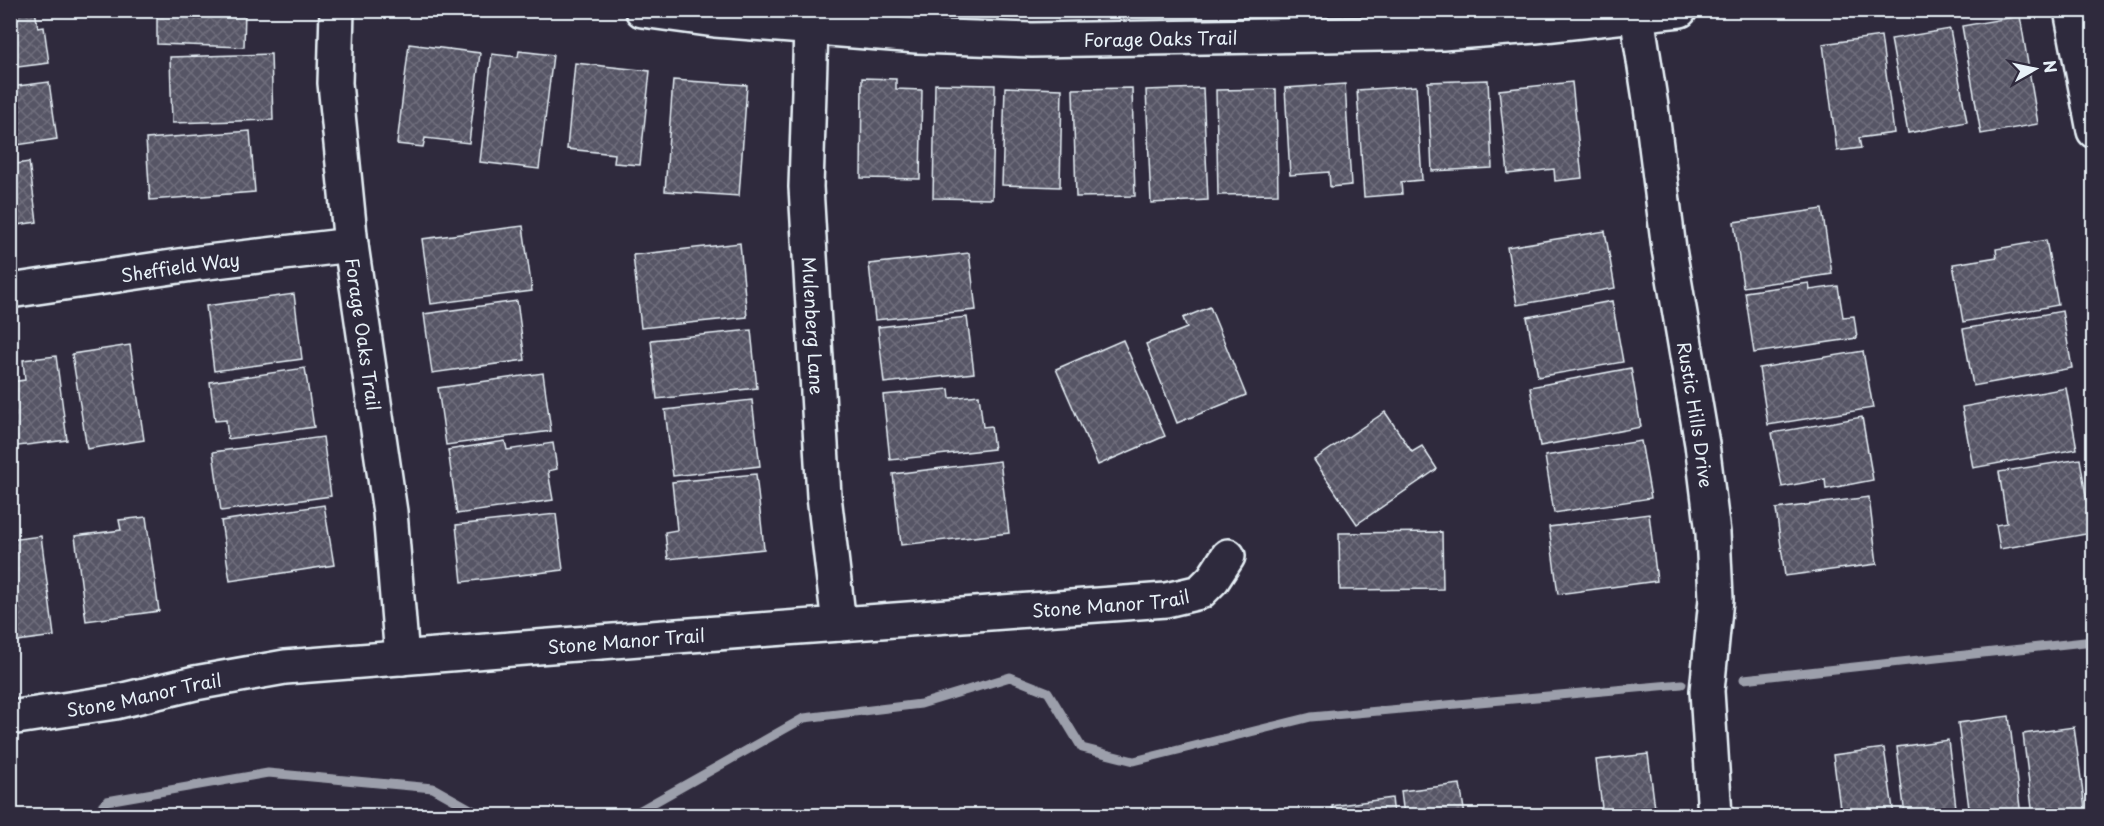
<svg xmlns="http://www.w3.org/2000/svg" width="2104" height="826" viewBox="0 0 2104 826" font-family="'Playpen Sans',sans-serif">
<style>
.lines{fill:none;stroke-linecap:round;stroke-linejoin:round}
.stream{stroke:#9c9fab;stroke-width:9}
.building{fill:url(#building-cross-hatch);stroke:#e8f1f8;stroke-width:1.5}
.minor-casing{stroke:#e8f1f8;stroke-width:38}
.minor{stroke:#2f2a3d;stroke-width:33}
.labels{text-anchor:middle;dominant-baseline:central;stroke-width:4.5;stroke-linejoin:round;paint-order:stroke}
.street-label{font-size:18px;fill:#e8f1f8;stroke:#2f2a3d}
</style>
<defs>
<pattern id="building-cross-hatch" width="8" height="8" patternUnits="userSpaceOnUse" patternTransform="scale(1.5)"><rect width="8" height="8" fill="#575565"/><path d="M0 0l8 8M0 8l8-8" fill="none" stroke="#6f6e7c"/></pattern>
</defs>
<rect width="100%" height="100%" fill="#2f2a3d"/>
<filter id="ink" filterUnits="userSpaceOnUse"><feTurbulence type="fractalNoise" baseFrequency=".0167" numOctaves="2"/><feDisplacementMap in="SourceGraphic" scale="12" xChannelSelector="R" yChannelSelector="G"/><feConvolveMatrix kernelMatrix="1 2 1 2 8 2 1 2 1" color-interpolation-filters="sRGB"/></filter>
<g filter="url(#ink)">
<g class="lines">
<!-- stream -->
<g class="stream">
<path d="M1744,679l350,-38"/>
<path d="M93,816l14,-15 161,-28 165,15 50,28"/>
<path d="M630,816l174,-98 117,-14 89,-27 38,15 34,56 52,13 177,-44 371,-33"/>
</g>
</g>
<!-- building -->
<g class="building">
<path d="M10,10h25l3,18 6,-1 5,36 -39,5z"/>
<path d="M157,10h88l-1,37 -87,-3z"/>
<path d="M2020,16l18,108 -57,10 -19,-108z"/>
<path d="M1950,29l17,93 -59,11 -17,-94z"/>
<path d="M1881,36l13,97 -35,5 2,10 -24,3 -14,-107z"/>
<path d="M409,44l71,9 -11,90 -44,-5 -2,9 -26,-3z"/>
<path d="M519,51l34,4 -14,114 -59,-7 12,-108 26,3z"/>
<path d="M271,54l2,66 -101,3 -2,-66z"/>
<path d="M575,63l75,8 -10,94 -26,-2 1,-9 -48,-5z"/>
<path d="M862,78l34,1v10l26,1 -2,89 -59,-1z"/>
<path d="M673,80l74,5 -8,111 -74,-5z"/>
<path d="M1488,80l4,88 -60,3 -4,-89z"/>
<path d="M49,82l8,57 -47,7v-59z"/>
<path d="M1572,82l10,96 -27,3 -1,-12 -46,5 -9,-84z"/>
<path d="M935,84l60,1 -3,114 -59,-1z"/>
<path d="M1345,84l6,101 -21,2 -1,-15 -39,3 -5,-87z"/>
<path d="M1416,86l6,94 -21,2 1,12 -38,3 -7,-107z"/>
<path d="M1005,87l57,2 -2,98 -58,-2z"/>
<path d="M1132,88l3,108 -59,1 -3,-108z"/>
<path d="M1203,88l5,112 -57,3 -5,-113z"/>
<path d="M1276,89l2,105 -60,1 -2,-105z"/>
<path d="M250,131l5,61 -105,8 -4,-61z"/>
<path d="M29,162l8,60 -27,4v-61z"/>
<path d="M1822,209l10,65 -89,13 -9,-65z"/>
<path d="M523,226l9,65 -101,13 -9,-65z"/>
<path d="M1605,231l10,57 -98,17 -10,-58z"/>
<path d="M2046,240l12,65 -95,17 -10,-58 44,-7 -1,-8z"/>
<path d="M740,243l7,74 -106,11 -8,-73z"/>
<path d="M969,253l7,57 -101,10 -6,-56z"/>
<path d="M1809,283l1,7 28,-4 5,31 11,-1 3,22 -103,15 -9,-61z"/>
<path d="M294,294l8,65 -88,12 -8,-65z"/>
<path d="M517,301l8,59 -93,13 -8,-59z"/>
<path d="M1612,301l11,61 -85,15 -11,-60z"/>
<path d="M1210,307l36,88 -69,28 -31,-79 41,-16 -4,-10z"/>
<path d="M2062,311l10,57 -99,18 -10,-57z"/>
<path d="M967,317l7,56 -90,10 -6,-56z"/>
<path d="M751,330l6,58 -100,11 -6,-59z"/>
<path d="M1123,340l42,96 -67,29 -42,-96z"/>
<path d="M130,345l14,95 -57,9 -15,-95z"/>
<path d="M1863,351l10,57 -105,17 -9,-57z"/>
<path d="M56,356l11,84 -57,7v-65l15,-2 -2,-20z"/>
<path d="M305,368l9,59 -86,12 -2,-19 -11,1 -5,-39z"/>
<path d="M1631,368l10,59 -101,19 -10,-59z"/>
<path d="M543,373l8,58 -105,14 -8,-57z"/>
<path d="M2066,388l11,61 -104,19 -11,-61z"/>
<path d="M949,389l1,9 29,-3 4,32 8,-1 3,23 -104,11 -7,-65z"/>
<path d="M752,400l8,66 -87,10 -8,-66z"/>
<path d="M1385,412l27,40 10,-6 15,23 -80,55 -43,-64z"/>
<path d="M1862,417l11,63 -47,9 -1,-10 -43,8 -10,-54z"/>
<path d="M323,437l8,59 -110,15 -8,-59z"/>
<path d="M505,441l2,9 46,-7 4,26 -9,2 5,29 -96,14 -9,-64z"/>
<path d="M1641,441l10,57 -97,15 -9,-57z"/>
<path d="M2080,459l12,74 -92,16 -4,-24 11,-2 -8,-51z"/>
<path d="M1000,461l9,72 -108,12 -8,-71z"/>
<path d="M756,474l8,75 -96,10 -3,-27 12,-2 -5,-48z"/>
<path d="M1869,497l8,67 -92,12 -9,-67z"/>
<path d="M324,505l10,60 -104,16 -9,-60z"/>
<path d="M556,514l7,56 -101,12 -6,-57z"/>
<path d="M1649,514l8,67 -99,13 -9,-67z"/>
<path d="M146,517l13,94 -73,10 -11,-85 46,-6 -2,-10z"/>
<path d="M1442,532l1,57 -103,1 -1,-57z"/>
<path d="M41,536l13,100 -44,6v-102z"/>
<path d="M2009,716l12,100h-51l-12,-93z"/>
<path d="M2074,727l12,89h-53l-10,-82z"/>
<path d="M1948,740l9,76h-52l-8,-69z"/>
<path d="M2094,741v54l-7,-53z"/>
<path d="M1884,748l10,68h-53l-8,-61z"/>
<path d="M1648,754l8,62h-53l-7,-56z"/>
<path d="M1460,784l5,32h-61l-3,-25z"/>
<path d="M1392,798l2,18h-61l-1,-10z"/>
</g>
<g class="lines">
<defs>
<g id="minor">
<path id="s1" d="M337,10l-2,73 16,162 39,267 12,146"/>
<path id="s2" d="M642,10l73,10 202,16 115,4 410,-7 93,-7 145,-16"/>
<path d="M2071,10l23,121"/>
<path id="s3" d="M1637,15l14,91 18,143 33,195 11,89 3,66 -9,92 8,125"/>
<path id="s4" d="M811,28l-5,159 18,309 15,128"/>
<path id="s5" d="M10,291l189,-28 152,-18"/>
<path id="s6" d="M10,718l105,-16 80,-19 90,-16 392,-31 489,-36 34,-8 13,-13 15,-23"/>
</g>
</defs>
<!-- minor casing -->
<use href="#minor" class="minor-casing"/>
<!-- minor -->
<use href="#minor" class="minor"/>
</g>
</g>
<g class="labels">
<!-- street labels -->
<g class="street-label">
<text stroke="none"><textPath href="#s2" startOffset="520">Forage Oaks Trail</textPath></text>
<text stroke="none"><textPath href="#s5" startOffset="172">Sheffield Way</textPath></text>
<text stroke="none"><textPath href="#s4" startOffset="298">Mulenberg Lane</textPath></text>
<text stroke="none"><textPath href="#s1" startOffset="326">Forage Oaks Trail</textPath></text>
<text stroke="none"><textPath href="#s3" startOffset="404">Rustic Hills Drive</textPath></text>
<text stroke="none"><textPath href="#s6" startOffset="1108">Stone Manor Trail</textPath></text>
<text stroke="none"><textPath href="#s6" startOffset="622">Stone Manor Trail</textPath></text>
<text stroke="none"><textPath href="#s6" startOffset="136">Stone Manor Trail</textPath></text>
</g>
</g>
<!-- margin -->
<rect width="2104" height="826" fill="none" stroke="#2f2a3d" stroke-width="36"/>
<rect x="18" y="18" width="2068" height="790" fill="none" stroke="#e8f1f8" stroke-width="2" filter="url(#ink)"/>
<!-- north arrow -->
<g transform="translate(2035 69) rotate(81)" stroke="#2f2a3d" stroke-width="4.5" paint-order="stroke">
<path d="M0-4.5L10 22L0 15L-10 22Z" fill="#e8f1f8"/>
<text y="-9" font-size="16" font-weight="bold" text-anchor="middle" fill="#e8f1f8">N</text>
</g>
</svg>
